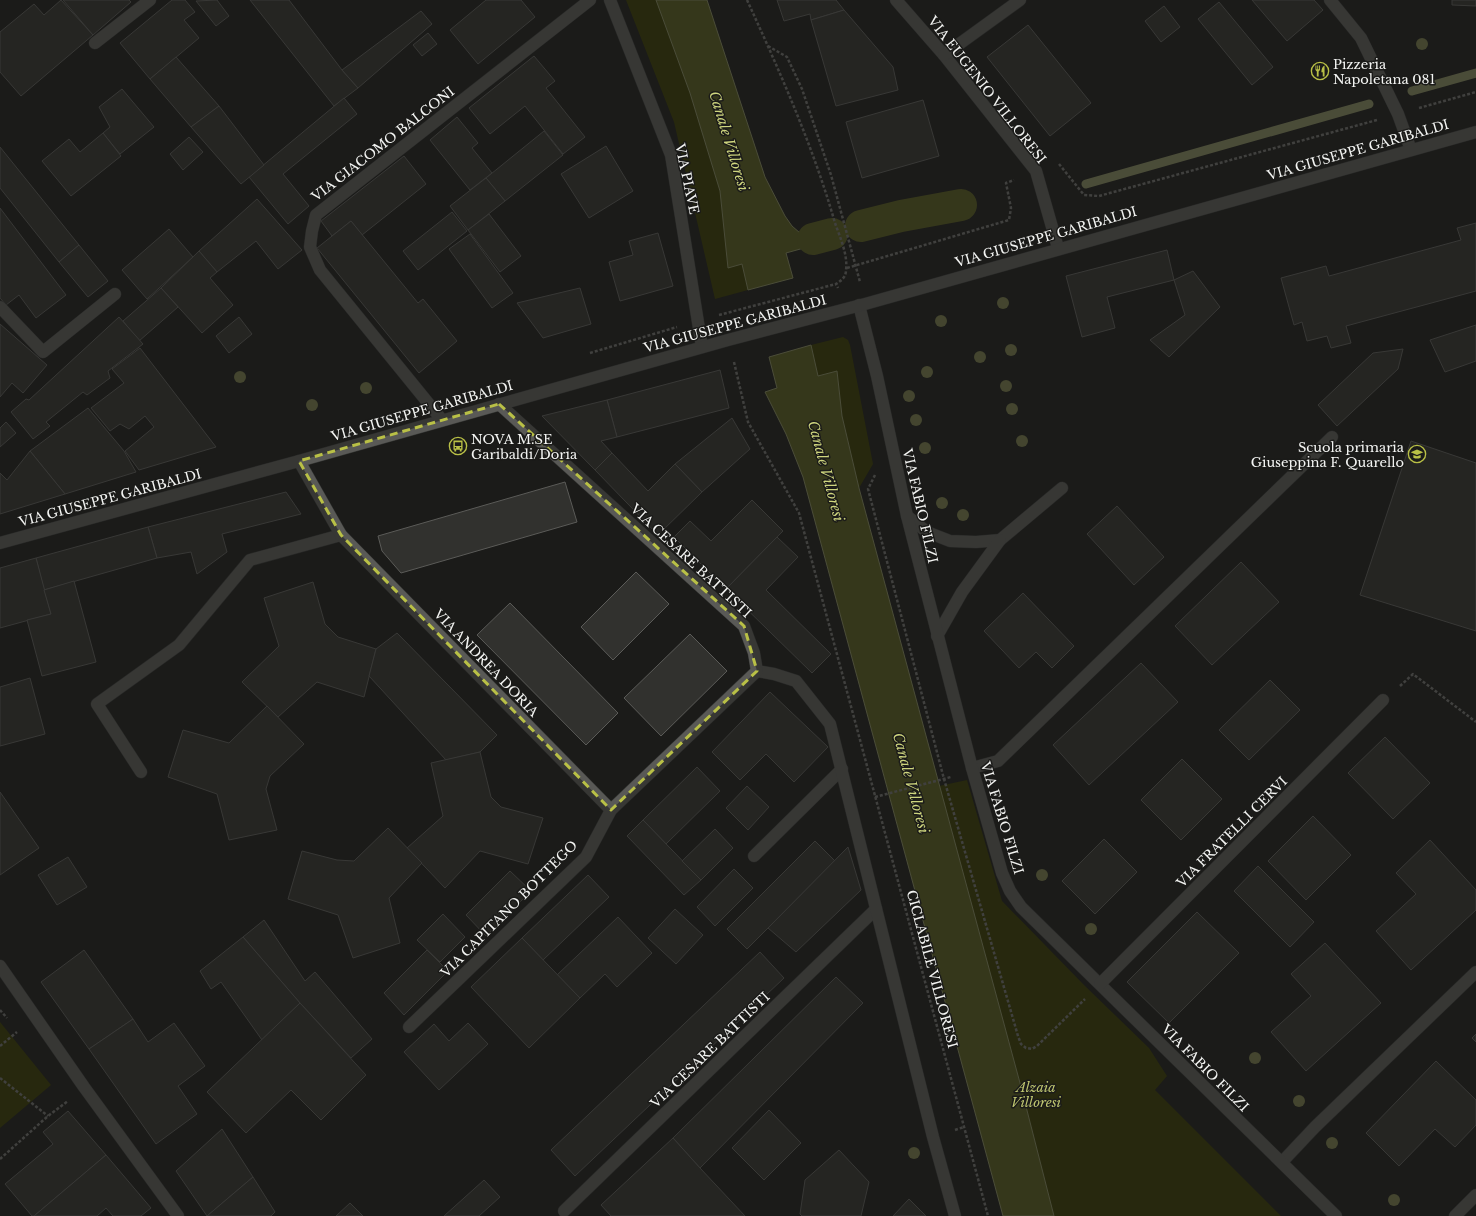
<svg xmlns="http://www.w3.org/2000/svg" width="1476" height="1216" viewBox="0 0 1476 1216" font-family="'Libre Baskerville',serif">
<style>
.green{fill:#363900}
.water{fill:#55591e;stroke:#84885e}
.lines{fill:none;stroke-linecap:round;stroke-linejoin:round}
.stream{stroke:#84885e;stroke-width:9}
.canal{stroke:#55591e;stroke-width:32}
.building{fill:#31312e;stroke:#5b5b58}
.lane-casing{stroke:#353634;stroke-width:13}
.street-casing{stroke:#353634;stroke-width:13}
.secondary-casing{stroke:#353634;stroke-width:13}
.path{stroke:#6d6d6b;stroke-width:2.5;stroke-dasharray:3 2;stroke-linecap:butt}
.lane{stroke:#595956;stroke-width:12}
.street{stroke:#595956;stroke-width:12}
.secondary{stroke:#595956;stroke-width:12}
.tree{fill:#757949}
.marked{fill:none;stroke:#b9c046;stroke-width:3;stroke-dasharray:8 5;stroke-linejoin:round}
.labels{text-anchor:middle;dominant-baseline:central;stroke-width:3;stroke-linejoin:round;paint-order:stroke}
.poi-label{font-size:13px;fill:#f3f4f2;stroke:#1b1b19;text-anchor:start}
.street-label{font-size:13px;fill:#f3f4f2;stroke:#1b1b19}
.park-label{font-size:13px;font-style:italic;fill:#bfc670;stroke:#1b1b19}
.water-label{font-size:14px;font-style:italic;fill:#ced57e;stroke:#1b1b19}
</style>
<rect width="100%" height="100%" fill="#1b1b19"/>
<!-- green -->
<g class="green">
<path d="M626,0h30l34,93 30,98 8,77 14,-4 6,26 -33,9 -41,-177z"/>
<path d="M843,337l5,3 2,5 23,119 -14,24 -17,-72 -5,-45 -19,5 -7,-31z"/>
<path d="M967,780l35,121 82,84 65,63 18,28 -12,14 126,126h-227l-34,-133 -81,-297z"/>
<path d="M0,1022l51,63 -51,43z"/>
</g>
<!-- water -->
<g class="water">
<path d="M656,0h51l58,177 20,39 7,10 8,7 4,15 -18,5 7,25 -45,12 -6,-26 -14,4 -8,-77 -30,-98z"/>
<path d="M811,345l7,31 19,-5 5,45 17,72 161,595 34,133h-51l-200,-739 -17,-43 -21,-42 12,-4 -8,-31z"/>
</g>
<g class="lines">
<!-- stream -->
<g class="stream">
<path d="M1412,91l64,-18"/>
<path d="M1086,184l283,-80"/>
</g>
<!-- canal -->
<g class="canal">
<path d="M861,226l40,-10 60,-11"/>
<path d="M813,239l19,-5"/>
</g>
</g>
<!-- building -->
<g class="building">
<path d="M61,0l32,35 -72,61 -21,-24v-40l34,-28 10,11z"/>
<path d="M63,0h66l2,2 -38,33z"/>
<path d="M172,0h13l10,12 -11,8 15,18 -49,41 -30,-36z"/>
<path d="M217,0l12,16 -13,10 -20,-25z"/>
<path d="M250,0h39l53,70 16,18 -24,18z"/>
<path d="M486,0h35l14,17 -57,47 -28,-34z"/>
<path d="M777,0h59l8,10 -33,10 -1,-6 -26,7z"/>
<path d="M1252,0h62l9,10 -36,31z"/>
<path d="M1452,0h24v6l-24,-1z"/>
<path d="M1219,2l54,65 -21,18 -54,-66z"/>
<path d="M1164,6l16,21 -19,15 -16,-21z"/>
<path d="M844,10l49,57 5,23 -62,16 -25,-86z"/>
<path d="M421,11l11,13 -74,64 -16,-18z"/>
<path d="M1028,25l63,78 -41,33 -63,-79z"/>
<path d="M428,33l9,11 -15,12 -9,-11z"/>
<path d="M534,56l21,25 -9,7 39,49 -22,17 -38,-48 -35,28 -21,-26z"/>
<path d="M176,57l43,49 -28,21 -41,-48z"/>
<path d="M122,89l32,38 -34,27 -17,-21 7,-6 -11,-20z"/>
<path d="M344,98l13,16 -74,60 26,32 -21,18 -39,-47z"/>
<path d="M923,100l16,56 -77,22 -16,-56z"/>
<path d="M219,106l45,59 -23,19 -50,-57z"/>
<path d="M457,117l21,26 -6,5 20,25 -22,17 -40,-50z"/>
<path d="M544,131l19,24 -58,46 -19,-23z"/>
<path d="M103,133l18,23 -50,40 -29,-35 27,-22 11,13z"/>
<path d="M189,137l14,15 -20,18 -13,-16z"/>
<path d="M606,146l27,45 -44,27 -28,-44z"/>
<path d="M0,147l79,98 -20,17 -59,-74z"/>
<path d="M404,156l22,28 -64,51 -11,-14 -19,15 -11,-15z"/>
<path d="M486,178l19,23 -37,29 -18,-24z"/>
<path d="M257,199l45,51 -24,19 -22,-28 -39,31 -18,-21z"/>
<path d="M0,208l66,87 -30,23 -17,-23 -13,10 -6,-7z"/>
<path d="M452,212l15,19 -49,39 -15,-19z"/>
<path d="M489,214l32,42 -21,16 -32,-42z"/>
<path d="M351,221l67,82 5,-4 34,42 -38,32 -102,-125z"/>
<path d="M1476,223v68l-130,35 5,17 -20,5 -4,-12 -20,5 -5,-19 -8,3 -13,-47 45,-12 3,10 132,-36 -4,-12z"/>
<path d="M169,229l24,28 -46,42 -25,-29z"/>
<path d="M658,233l15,53 -53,15 -11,-39 24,-7 -4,-14z"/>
<path d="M470,234l43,59 -21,15 -43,-59z"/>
<path d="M79,245l29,36 -20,16 -29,-35z"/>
<path d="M1167,250l7,30 -67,17 8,31 -33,9 -16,-61z"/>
<path d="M199,251l18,21 -7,6 23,27 -31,28 -41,-45z"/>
<path d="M1193,271l27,36 -51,50 -19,-17 35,-25 -11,-35z"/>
<path d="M161,288l17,19 -39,34 -16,-20z"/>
<path d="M580,288l11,36 -48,14 -26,-35z"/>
<path d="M119,317l24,27 -35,27 2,7 -23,17 -4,-3 -37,30 4,4 -17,13 -22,-27 15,-13 3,1z"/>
<path d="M239,317l13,17 -23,19 -13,-17z"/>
<path d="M0,324l47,41 -24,28 -11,-10 -12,14z"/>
<path d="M1476,325v36l-31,11 -15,-32z"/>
<path d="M140,348l76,99 -77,23 -14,-19 29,-24 -9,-11 -16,13 -9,-5 -10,7 -19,-23 33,-25 -12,-14z"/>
<path d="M1403,349l-5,20 -61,57 -19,-21 55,-52z"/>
<path d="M720,370l9,38 -112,29 -10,-37z"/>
<path d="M607,400l10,37 -16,4 11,12 -17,17 -53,-54z"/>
<path d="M88,408l36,43 12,21 -71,22 -35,-43z"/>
<path d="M732,418l18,31 -48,43 -27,-28z"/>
<path d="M6,422l10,11 -16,14v-19z"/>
<path d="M1411,441l65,22v168l-116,-36z"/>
<path d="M30,451l35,43 -65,20v-41l7,7z"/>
<path d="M612,453l36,38 27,-27 27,28 -44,43 -63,-65z"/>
<path d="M565,482l12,40 -176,51 -19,-22 -4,-15z"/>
<path d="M286,492l15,22 -79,20 5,18 -30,22 -6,-22 -34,6 -9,-31z"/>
<path d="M752,500l31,31 -57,58 -52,-52 16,-16 21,20z"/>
<path d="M1117,506l47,51 -30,28 -47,-51z"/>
<path d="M148,527l9,31 -113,32 -8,-32z"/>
<path d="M777,537l21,20 -32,33 65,64 -19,19 -86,-84z"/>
<path d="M36,558l15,56 -51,14v-60z"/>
<path d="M1241,562l38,40 -67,63 -37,-39z"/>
<path d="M636,572l33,32 -56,56 -32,-33z"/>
<path d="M74,581l22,81 -54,14 -15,-56 24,-6 -7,-24z"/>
<path d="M313,582l12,42 13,13 38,12 -12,48 -47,-15 -39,35 -36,-35 37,-36 -15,-48z"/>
<path d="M1023,593l51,53 -22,22 -16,-16 -17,16 -35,-37z"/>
<path d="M510,603l108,110 -32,32 -109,-110z"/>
<path d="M397,633l100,102 -17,17 -34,8 -77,-84 7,-27z"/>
<path d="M690,634l37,37 -66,65 -37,-38z"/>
<path d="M1141,663l37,39 -89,83 -36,-40z"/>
<path d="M30,678l15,56 -45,12v-59z"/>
<path d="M1270,680l30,30 -51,50 -30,-30z"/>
<path d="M770,692l58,55 -34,35 -28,-28 -26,26 -28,-28z"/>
<path d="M267,706l37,38 -34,32 -4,13 11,41 -48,10 -12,-46 -49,-17 15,-47 46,13z"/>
<path d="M1385,737l45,46 -37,36 -45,-46z"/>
<path d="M480,752l11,45 10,10 42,11 -15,46 -48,-13 -35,37 -38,-40 36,-32 -12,-53z"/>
<path d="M1182,759l40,40 -41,41 -40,-40z"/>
<path d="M697,767l23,24 -54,53 -23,-24z"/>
<path d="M747,786l22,21 -21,23 -22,-22z"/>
<path d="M0,792l39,56 -39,27z"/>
<path d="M1313,816l38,39 -45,45 -38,-39z"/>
<path d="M643,820l58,60 -17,15 -57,-59z"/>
<path d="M388,828l34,35 -33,35 11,45 -47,15 -15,-43 -50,-16 14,-48 35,9 17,1z"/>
<path d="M715,829l18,19 -32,32 -19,-19z"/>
<path d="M1104,839l33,33 -42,42 -33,-33z"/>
<path d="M1430,840l46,50v20l-65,60 -35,-39 40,-37 -20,-21z"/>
<path d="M815,841l20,20 -88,88 -20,-20z"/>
<path d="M848,847l13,43 -65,62 -28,-24z"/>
<path d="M68,857l19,30 -30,18 -19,-30z"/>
<path d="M1258,866l56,56 -24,25 -56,-56z"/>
<path d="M734,869l19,19 -38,38 -18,-19z"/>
<path d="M510,871l21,20 -45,45 -20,-21z"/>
<path d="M588,875l21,22 -66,63 -21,-22z"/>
<path d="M675,909l28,26 -27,29 -28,-26z"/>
<path d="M1197,912l42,41 -70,70 -42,-41z"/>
<path d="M443,914l22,23 -25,25 -23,-22z"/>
<path d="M618,917l34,36 -35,34 -12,-13 -25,24 -23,-23z"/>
<path d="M264,920l41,61 10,-9 57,67 -21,19 -51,-55 -57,-66z"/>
<path d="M243,937l57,66 -38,37 -41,-58 -10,7 -11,-18z"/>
<path d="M522,938l58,60 -51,50 -58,-61z"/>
<path d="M1325,943l56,60 -75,68 -35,-39 40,-36 -20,-22z"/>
<path d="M84,950l49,69 -44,30 -48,-67z"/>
<path d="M427,950l21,21 -44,44 -20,-22z"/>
<path d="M760,952l24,26 -209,198 -24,-26z"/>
<path d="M836,977l27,26 -163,165 -27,-30z"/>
<path d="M300,1003l66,72 -45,45 -30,-30 -45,43 -39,-41z"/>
<path d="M133,1019l15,23 26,-19 31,43 -27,20 19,28 -41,30 -67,-95z"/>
<path d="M468,1023l20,21 -49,46 -35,-38 30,-28 15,17z"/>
<path d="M1476,1034v8l-4,-4z"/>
<path d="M1436,1061l40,39v25l-21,22 -20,-18 -36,37 -33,-33z"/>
<path d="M769,1110l32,33 -37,37 -32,-32z"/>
<path d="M68,1111l38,44 -72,61h-2l-27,-32 48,-40 -10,-12z"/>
<path d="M222,1129l31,48 -46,39 -31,-45z"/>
<path d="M673,1138l27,30 45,48h-134l-10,-11z"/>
<path d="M839,1150l30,32 -8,34h-59l-2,-2 5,-34z"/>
<path d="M106,1155l45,53 -10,8h-28l-7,-8 -9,8h-63z"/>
<path d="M253,1177l22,35 -4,4h-64z"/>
<path d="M484,1180l16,17 -21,19h-35z"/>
<path d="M909,1199l17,17h-33z"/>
<path d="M350,1203l13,13h-27z"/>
</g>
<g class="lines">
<defs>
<g id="lane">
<path d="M95,43l55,-43"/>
<path d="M0,307l43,45 72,-58"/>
<path d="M907,516l20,16 23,9 26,1 24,-2 62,-52"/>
<path d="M937,636l25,-44 38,-52"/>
<path d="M972,768l26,-7 334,-324"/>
<path d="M141,772l-44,-68 82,-59 71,-85 91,-25"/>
<path d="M754,856l88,-87"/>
<path d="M1282,1162l33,-35 161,-155"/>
<path d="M564,1211l312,-302"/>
</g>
<g id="street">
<path d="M610,0l61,155 31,192"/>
<path d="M896,0l48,55 92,116 22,77"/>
<path d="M1330,0l31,38 37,76 13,36"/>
<path d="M944,55l76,-55"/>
<path d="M859,305l18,71 30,140 65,252 30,105 8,18 11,16 315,309"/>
<path d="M499,404l245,222 10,27 3,18"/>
<path d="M442,420l-122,-150 -10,-23 2,-16 4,-16 274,-215"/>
<path d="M299,461l42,74 270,275"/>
<path d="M757,671l17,3 22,7 34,43 103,413 22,79"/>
<path d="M1100,984l283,-284"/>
<path d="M409,1027l177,-170 25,-47 146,-139"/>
<path d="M1455,1216l21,-21"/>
</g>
<g id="secondary">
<path d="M0,543l299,-82 429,-121 137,-36 611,-172"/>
<path d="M0,966l84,121 94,129"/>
</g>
</defs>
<!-- lane casing -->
<use href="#lane" class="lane-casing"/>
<!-- street casing -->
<use href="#street" class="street-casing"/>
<!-- secondary casing -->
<use href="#secondary" class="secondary-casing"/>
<!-- path -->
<g class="path">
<path d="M747,0c33,72 66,146 88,223 5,14 13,32 11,47 0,7 -4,10 -10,14l2,4"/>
<path d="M768,46l19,11 15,32 29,86 29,107"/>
<path d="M1419,108l57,-16"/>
<path d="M1059,164l25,31 15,1 278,-76"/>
<path d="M847,268l162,-48 2,-12 -5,-25 8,-3"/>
<path d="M719,315l117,-31"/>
<path d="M590,353l87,-26"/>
<path d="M734,362l14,60 51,91 189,703"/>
<path d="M875,475l-7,14 76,290 74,257 3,8 5,4 6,1 5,-3 48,-47"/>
<path d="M1400,686l13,-12 63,48"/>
<path d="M875,797l76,-20"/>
<path d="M0,1010l7,8"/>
<path d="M0,1046l17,-14"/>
<path d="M0,1078l48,38"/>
<path d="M955,1130l9,-3"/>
<path d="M0,1159l48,-43 20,-15"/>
</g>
<!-- lane -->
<use href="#lane" class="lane"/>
<!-- street -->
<use href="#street" class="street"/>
<!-- secondary -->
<use href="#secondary" class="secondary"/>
</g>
<!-- trees -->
<g class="tree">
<circle cx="1422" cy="44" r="6"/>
<circle cx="1003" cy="303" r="6"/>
<circle cx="941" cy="321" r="6"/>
<circle cx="1011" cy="350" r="6"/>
<circle cx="980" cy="357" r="6"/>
<circle cx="927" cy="372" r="6"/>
<circle cx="240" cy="377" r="6"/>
<circle cx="1006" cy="386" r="6"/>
<circle cx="366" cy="388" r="6"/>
<circle cx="909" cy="396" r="6"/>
<circle cx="312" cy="405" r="6"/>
<circle cx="1012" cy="409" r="6"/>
<circle cx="916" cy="420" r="6"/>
<circle cx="1022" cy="441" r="6"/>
<circle cx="925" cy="448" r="6"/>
<circle cx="942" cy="503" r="6"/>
<circle cx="963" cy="515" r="6"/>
<circle cx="1042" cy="875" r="6"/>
<circle cx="1091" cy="929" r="6"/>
<circle cx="1255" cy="1058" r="6"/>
<circle cx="1299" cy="1101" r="6"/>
<circle cx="1332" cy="1143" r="6"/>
<circle cx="914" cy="1153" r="6"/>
<circle cx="1394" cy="1200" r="6"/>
</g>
<!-- marked area -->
<path d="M0 0H1476V1216H0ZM499,404l245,222 13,45 -146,139 -270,-275 -42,-74z" fill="#1b1b19" fill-opacity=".55" fill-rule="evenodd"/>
<path class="marked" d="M499,404l245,222 13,45 -146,139 -270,-275 -42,-74z"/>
<!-- icons -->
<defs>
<symbol id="restaurant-ring" viewBox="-11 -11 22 22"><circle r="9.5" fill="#1b1b19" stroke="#b9c046" stroke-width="1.5"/><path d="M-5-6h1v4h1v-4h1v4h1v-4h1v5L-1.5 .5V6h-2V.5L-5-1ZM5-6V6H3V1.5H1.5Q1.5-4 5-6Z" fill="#b9c046"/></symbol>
<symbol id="bus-ring" viewBox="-11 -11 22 22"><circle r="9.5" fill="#1b1b19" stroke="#b9c046" stroke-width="1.5"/><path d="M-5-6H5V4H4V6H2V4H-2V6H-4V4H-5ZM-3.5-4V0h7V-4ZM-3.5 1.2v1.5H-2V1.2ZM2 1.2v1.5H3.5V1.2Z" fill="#b9c046"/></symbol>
<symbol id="school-ring" viewBox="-11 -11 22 22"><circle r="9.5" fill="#1b1b19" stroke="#b9c046" stroke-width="1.5"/><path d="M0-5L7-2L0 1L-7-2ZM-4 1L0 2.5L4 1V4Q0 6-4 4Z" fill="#b9c046"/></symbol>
</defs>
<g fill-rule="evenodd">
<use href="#restaurant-ring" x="1310" y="61" width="20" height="20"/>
<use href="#bus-ring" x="448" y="436" width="20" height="20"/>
<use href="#school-ring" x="1407" y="444" width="20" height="20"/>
</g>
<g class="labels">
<!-- poi labels -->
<g class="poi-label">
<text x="1333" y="64">Pizzeria<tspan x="1333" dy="15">Napoletana 081</tspan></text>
<text x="471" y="439">NOVA M.SE<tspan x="471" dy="15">Garibaldi/Doria</tspan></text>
<text x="1404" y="447" text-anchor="end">Scuola primaria<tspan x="1404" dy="15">Giuseppina F. Quarello</tspan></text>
</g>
<!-- street labels -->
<g class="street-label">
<text transform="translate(987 90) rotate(52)">VIA EUGENIO VILLORESI</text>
<text transform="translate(383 144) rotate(-38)">VIA GIACOMO BALCONI</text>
<text transform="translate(1358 150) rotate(-16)">VIA GIUSEPPE GARIBALDI</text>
<text transform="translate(687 179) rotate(78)">VIA PIAVE</text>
<text transform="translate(1046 237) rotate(-16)">VIA GIUSEPPE GARIBALDI</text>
<text transform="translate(735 324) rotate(-15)">VIA GIUSEPPE GARIBALDI</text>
<text transform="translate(422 411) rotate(-16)">VIA GIUSEPPE GARIBALDI</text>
<text transform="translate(110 498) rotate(-15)">VIA GIUSEPPE GARIBALDI</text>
<text transform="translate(920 506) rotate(77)">VIA FABIO FILZI</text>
<text transform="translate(691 561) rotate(43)">VIA CESARE BATTISTI</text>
<text transform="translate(486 663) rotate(46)">VIA ANDREA DORIA</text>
<text transform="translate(1002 818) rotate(73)">VIA FABIO FILZI</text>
<text transform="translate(1232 832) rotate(-45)">VIA FRATELLI CERVI</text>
<text transform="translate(509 909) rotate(-45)">VIA CAPITANO BOTTEGO</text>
<text transform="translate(932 969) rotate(75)">CICLABILE VILLORESI</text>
<text transform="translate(710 1050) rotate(-44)">VIA CESARE BATTISTI</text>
<text transform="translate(1205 1068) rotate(45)">VIA FABIO FILZI</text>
</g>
<!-- park labels -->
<g class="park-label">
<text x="1036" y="1087">Alzaia<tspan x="1036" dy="15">Villoresi</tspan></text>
</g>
<!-- water labels -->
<g class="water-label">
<text transform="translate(729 141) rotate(73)">Canale Villoresi</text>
<text transform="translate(826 471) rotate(75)">Canale Villoresi</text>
<text transform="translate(911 783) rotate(75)">Canale Villoresi</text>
</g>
</g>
</svg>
